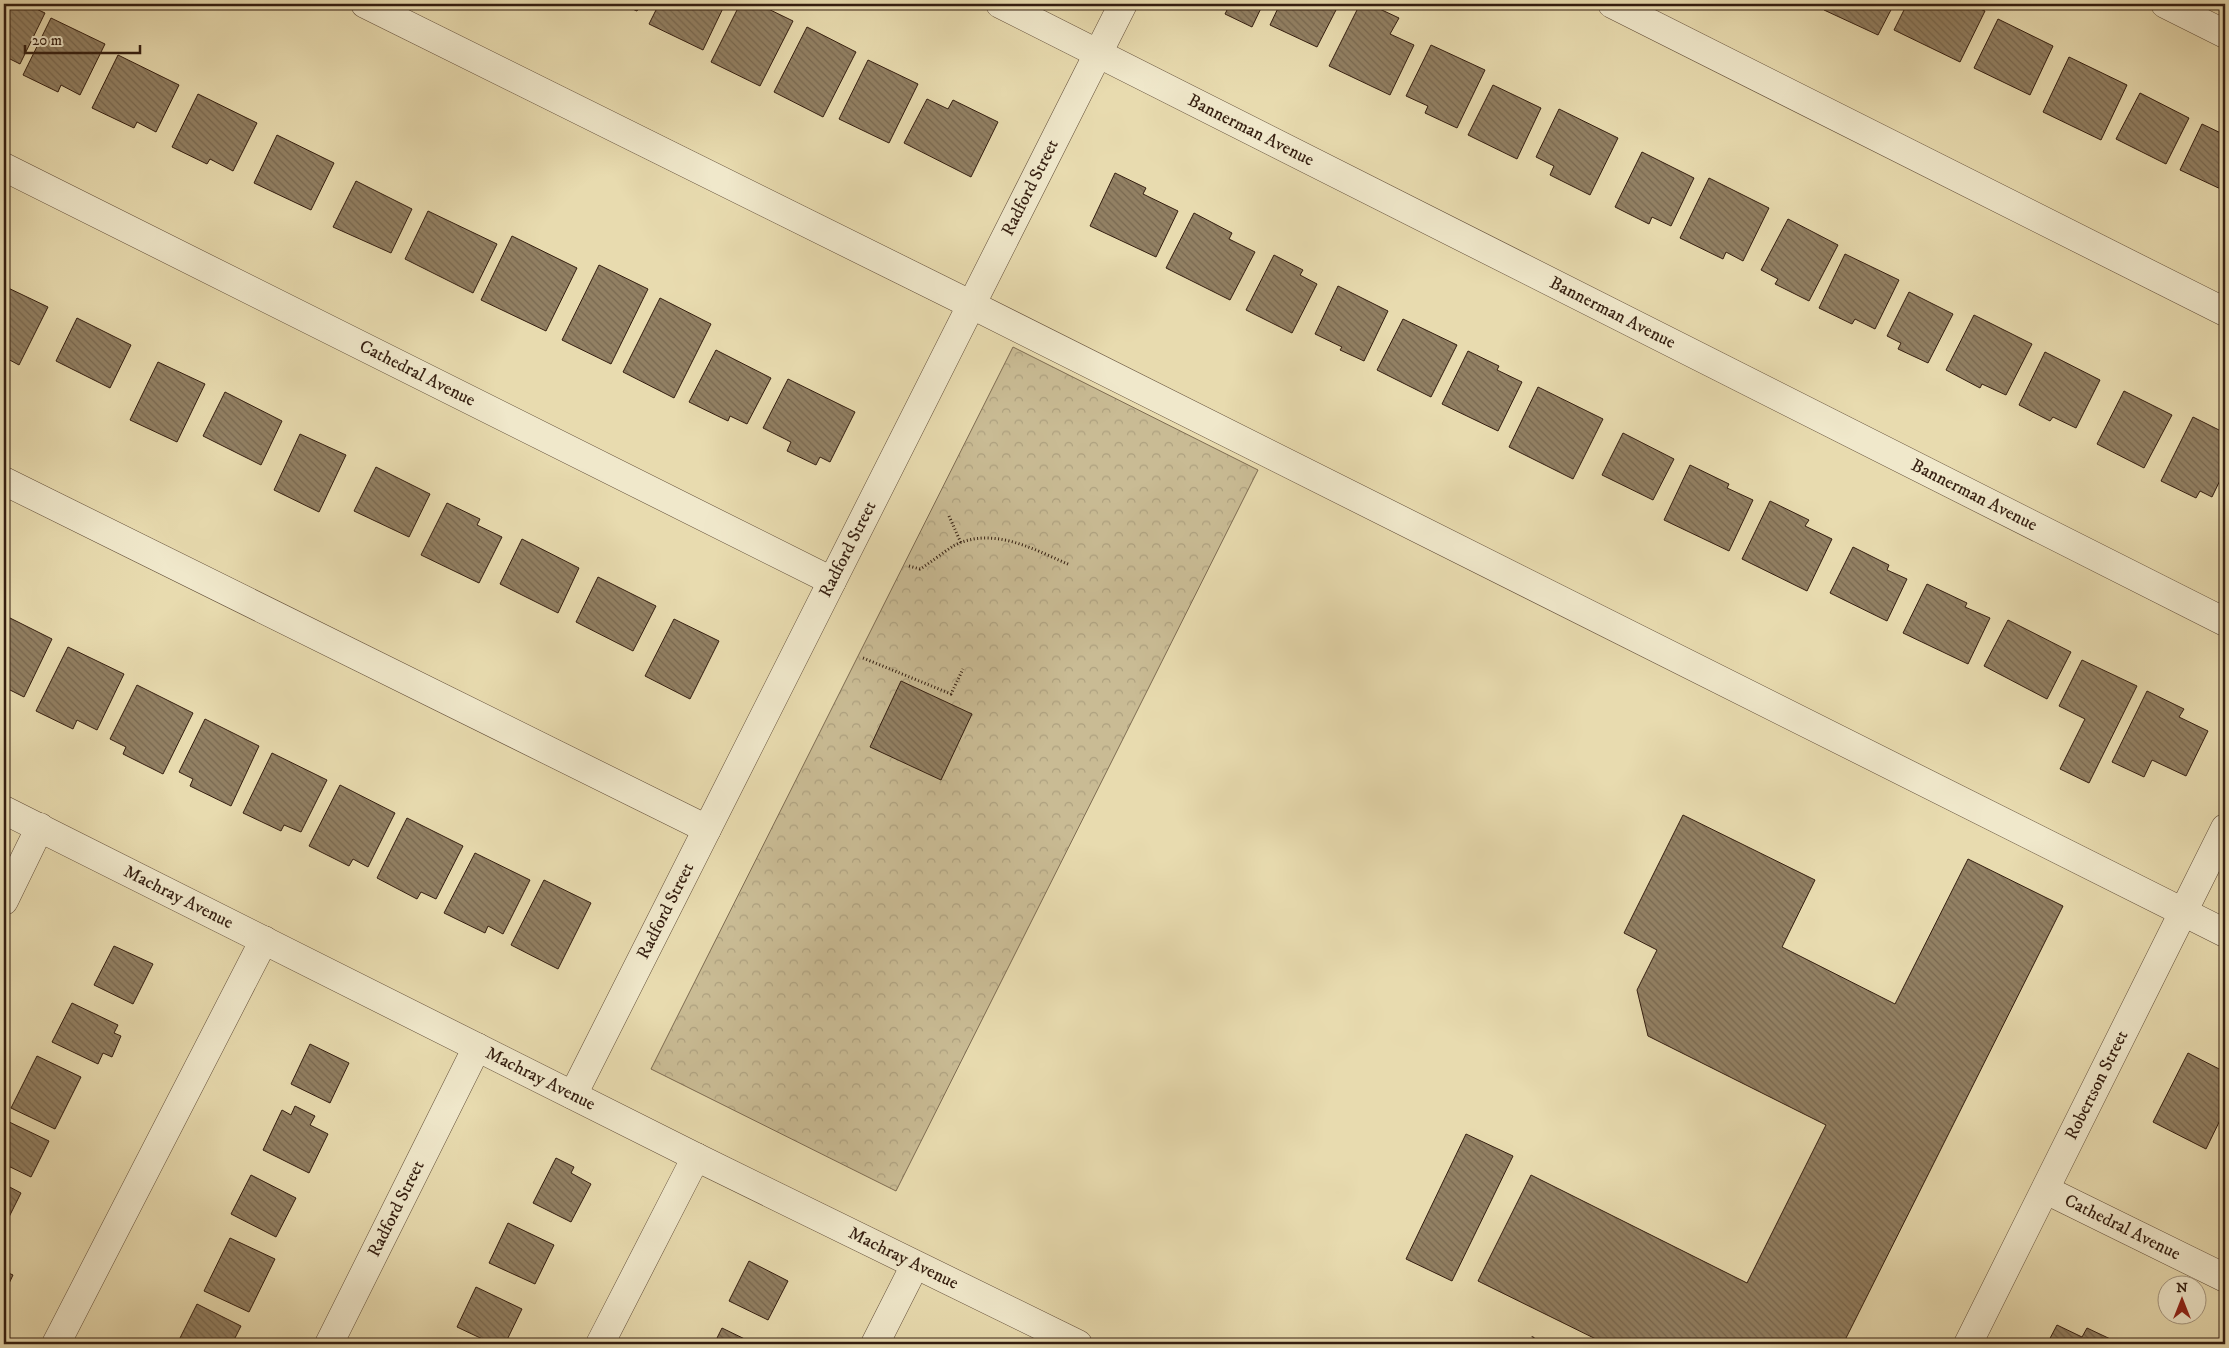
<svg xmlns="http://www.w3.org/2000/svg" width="2229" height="1348" viewBox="0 0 2229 1348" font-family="'IM FELL DW Pica',serif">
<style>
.park{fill:url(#park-crowns);stroke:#7e6c52}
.building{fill:url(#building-back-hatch);stroke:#341e10}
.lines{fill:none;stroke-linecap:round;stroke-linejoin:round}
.minor-casing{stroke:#614d38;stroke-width:29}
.path{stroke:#341e10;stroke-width:3;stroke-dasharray:1 2.5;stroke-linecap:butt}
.minor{stroke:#f0e8cb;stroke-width:28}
.labels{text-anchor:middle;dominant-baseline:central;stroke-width:4.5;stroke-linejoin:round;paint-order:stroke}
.street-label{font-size:18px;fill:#341e10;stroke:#f0e8cb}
</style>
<defs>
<pattern id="park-crowns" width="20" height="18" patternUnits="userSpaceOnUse" patternTransform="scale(1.25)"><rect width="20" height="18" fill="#c9bb94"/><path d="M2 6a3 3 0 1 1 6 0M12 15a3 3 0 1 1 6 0" fill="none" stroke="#ada07f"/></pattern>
<pattern id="building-back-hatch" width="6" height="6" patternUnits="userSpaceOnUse" patternTransform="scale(1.25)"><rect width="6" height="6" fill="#928063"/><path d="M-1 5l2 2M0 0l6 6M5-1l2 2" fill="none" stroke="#786850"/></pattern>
</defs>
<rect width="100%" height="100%" fill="#e8dbaf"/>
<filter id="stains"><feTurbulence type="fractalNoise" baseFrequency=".004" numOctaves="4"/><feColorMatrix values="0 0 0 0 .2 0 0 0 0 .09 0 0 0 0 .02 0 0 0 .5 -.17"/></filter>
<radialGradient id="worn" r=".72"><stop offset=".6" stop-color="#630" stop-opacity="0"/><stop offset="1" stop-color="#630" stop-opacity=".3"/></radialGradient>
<!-- park -->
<path class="park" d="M1013,347l245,123 -362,721 -245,-122z"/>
<!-- building -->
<g class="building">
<path d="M4,4h22l19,9 -25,51 -16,-8z"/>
<path d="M621,4h20l-4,7z"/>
<path d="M659,4h66l-22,46 -54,-26z"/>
<path d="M740,4h18l35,17 -33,65 -49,-24z"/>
<path d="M1215,4h48l-11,23 -27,-13 2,-4z"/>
<path d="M1280,4h44l12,6 -19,37 -47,-22z"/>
<path d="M1360,4h9l30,14 -9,16 24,11 -24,50 -61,-29z"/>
<path d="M1827,4h67l-16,31 -54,-25z"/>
<path d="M1907,4h63l15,7 -25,51 -66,-32z"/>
<path d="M51,18l54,26 -25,51 -19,-10 -3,7 -35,-17z"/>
<path d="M1998,19l55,27 -23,49 -56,-27z"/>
<path d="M807,27l49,25 -33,65 -49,-25z"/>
<path d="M1431,45l54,25 -28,58 -32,-15 3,-7 -22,-10z"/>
<path d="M118,55l61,30 -23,47 -19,-10 -3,6 -42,-20z"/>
<path d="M2069,57l58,28 -26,55 -58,-28z"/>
<path d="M868,60l50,24 -29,59 -50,-24z"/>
<path d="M1493,85l48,23 -24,51 -49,-24z"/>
<path d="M2140,93l49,25 -23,46 -50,-25z"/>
<path d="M198,94l59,29 -24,48 -23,-12 -3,5 -35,-17z"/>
<path d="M927,99l21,10 5,-9 45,22 -27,55 -67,-34z"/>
<path d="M1559,109l59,29 -28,57 -40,-20 4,-9 -18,-9z"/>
<path d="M2202,124l23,11v56l-45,-21z"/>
<path d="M277,135l57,28 -23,47 -57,-27z"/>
<path d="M1642,152l52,26 -23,48 -19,-9 -3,7 -34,-17z"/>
<path d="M1115,173l31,15 -3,6 35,17 -22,46 -66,-31z"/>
<path d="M1709,178l60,30 -26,53 -17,-9 -3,7 -43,-21z"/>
<path d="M356,181l56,28 -21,44 -58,-26z"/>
<path d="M428,211l69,33 -24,49 -68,-34z"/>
<path d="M1194,213l38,20 -3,6 26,13 -25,48 -64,-32z"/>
<path d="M1788,219l50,26 -29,56 -34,-17 3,-5 -17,-9z"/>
<path d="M512,236l65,32 -31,63 -65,-31z"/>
<path d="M1845,254l54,26 -24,49 -20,-10 -3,5 -33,-16z"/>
<path d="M1274,255l29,15 -3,5 17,9 -25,49 -46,-23z"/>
<path d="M599,265l49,24 -37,75 -49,-24z"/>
<path d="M4,286l44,21 -29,58 -15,-8z"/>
<path d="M1338,286l50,25 -24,50 -24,-11 2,-3 -27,-13z"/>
<path d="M1909,292l44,22 -25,49 -30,-14 3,-6 -14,-7z"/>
<path d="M660,298l51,26 -37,74 -51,-26z"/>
<path d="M1974,315l58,29 -26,51 -24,-11 -2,4 -34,-18z"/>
<path d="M77,318l54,27 -21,43 -54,-27z"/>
<path d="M1403,319l54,26 -26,52 -54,-27z"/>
<path d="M716,350l55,28 -24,46 -17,-8 -2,5 -39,-19z"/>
<path d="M1468,351l31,15 -2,4 25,12 -24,49 -56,-27z"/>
<path d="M2045,352l55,28 -24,48 -23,-11 -3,4 -31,-16z"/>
<path d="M158,362l47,22 -28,58 -47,-22z"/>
<path d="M788,379l67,33 -25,50 -10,-5 -4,8 -29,-14 4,-9 -28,-14z"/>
<path d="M1538,387l65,32 -30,60 -64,-32z"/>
<path d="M2124,391l48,24 -28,53 -47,-24z"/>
<path d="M225,392l57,29 -21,44 -58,-29z"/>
<path d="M2193,417l32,16v37l-13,27 -12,-6 -4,7 -35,-17z"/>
<path d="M1623,433l51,26 -21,41 -51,-25z"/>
<path d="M300,434l46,21 -27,57 -45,-22z"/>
<path d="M1690,465l39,19 -2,4 26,12 -24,51 -65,-31z"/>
<path d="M376,467l54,27 -21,43 -55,-26z"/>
<path d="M1770,501l39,19 -4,6 27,13 -25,52 -65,-32z"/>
<path d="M447,503l33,16 -3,6 25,12 -23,46 -58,-28z"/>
<path d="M522,539l57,29 -21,45 -58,-29z"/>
<path d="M1853,547l36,18 -2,5 20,9 -20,42 -57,-28z"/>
<path d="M598,577l58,29 -23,45 -57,-29z"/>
<path d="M1927,584l40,19 -2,4 25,11 -22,46 -65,-31z"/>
<path d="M4,615l48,24 -28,58 -20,-10z"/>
<path d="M674,619l45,22 -29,58 -45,-23z"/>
<path d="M2008,620l63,32 -24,47 -63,-33z"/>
<path d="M68,647l56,27 -27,56 -20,-10 -4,9 -37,-18z"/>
<path d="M2082,660l55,26 -48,97 -29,-14 25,-50 -26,-13z"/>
<path d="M901,681l71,33 -31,66 -71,-33z"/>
<path d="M137,685l56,28 -30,61 -40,-20 3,-7 -16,-8z"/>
<path d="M2147,691l37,18 -5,8 29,14 -22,45 -34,-16 -8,17 -32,-15z"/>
<path d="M205,719l54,27 -28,60 -41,-20 3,-7 -14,-7z"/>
<path d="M272,753l55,27 -26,52 -17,-7 -3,6 -38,-18z"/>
<path d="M340,785l55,28 -27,54 -15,-8 -4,7 -40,-20z"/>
<path d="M1683,815l132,65 -33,67 113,57 73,-145 95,47 -220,438h-237l-128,-63 53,-106 216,108 79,-158 -178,-89 -11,-46 20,-40 -33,-17z"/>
<path d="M407,818l56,28 -27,53 -15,-7 -4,7 -40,-21z"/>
<path d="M475,853l55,27 -27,54 -15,-8 -3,7 -41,-20z"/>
<path d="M544,880l47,23 -33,66 -47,-24z"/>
<path d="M114,946l39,18 -20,40 -39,-19z"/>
<path d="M72,1003l46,22 -4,8 7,3 -9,21 -9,-4 -5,11 -46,-22z"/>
<path d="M310,1044l39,19 -19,40 -39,-19z"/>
<path d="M2188,1053l37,19v38l-19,39 -53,-27z"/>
<path d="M37,1056l44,21 -26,52 -44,-21z"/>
<path d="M295,1106l20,10 -5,9 18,9 -19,39 -46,-23 19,-40 9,5z"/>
<path d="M5,1120l44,21 -18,36 -27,-13z"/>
<path d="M1466,1134l47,22 -61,125 -46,-22z"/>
<path d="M556,1158l18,9 -3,6 20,11 -20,38 -38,-19z"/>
<path d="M251,1175l45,23 -20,39 -45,-23z"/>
<path d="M4,1184l17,9 -17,34z"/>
<path d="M508,1223l46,22 -19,39 -46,-21z"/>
<path d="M230,1238l45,21 -26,53 -45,-21z"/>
<path d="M749,1261l39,20 -20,39 -39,-19z"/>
<path d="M4,1271l9,4 -9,19z"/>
<path d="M476,1287l46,22 -17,35h-12l-36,-17z"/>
<path d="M197,1304l44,22 -9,18h-55z"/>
<path d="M2057,1325l25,12 5,-9 34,16h-74z"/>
<path d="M722,1328l33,16h-41z"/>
</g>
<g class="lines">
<defs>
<g id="minor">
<path d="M365,4l605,300 1255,629"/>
<path id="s1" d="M1000,4l1225,618"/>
<path d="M1612,4l613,308"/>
<path d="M2165,4l60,30"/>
<path id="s2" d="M4,167l828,414"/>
<path d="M4,481l703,348"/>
<path id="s3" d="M4,810l692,347 382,187"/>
<path d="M4,901l36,-74"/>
<path id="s4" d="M573,1095l550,-1091"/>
<path id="s5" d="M2046,1190l179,88"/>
<path d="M56,1344l208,-404"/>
<path id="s6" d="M329,1344l148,-297"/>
<path d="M600,1344l96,-187"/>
<path d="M875,1344l40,-79"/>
<path id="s7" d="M1968,1344l257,-516"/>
</g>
</defs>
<!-- minor casing -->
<use href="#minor" class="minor-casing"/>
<!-- path -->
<g class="path">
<path d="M949,516l12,27"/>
<path d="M909,566l11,3c12,-7 23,-17 35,-24 39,-19 80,5 115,20"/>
<path d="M863,658l88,36 12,-25"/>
<path d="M1530,1344l4,-9"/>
</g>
<!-- minor -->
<use href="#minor" class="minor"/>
</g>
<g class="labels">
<!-- street labels -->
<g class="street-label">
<text stroke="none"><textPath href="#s1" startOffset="281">Bannerman Avenue</textPath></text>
<text stroke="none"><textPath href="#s4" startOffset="1016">Radford Street</textPath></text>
<text stroke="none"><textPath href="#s1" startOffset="686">Bannerman Avenue</textPath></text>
<text stroke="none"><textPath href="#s2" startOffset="462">Cathedral Avenue</textPath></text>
<text stroke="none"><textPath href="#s1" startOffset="1091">Bannerman Avenue</textPath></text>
<text stroke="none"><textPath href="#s4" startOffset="611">Radford Street</textPath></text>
<text stroke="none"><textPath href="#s3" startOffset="195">Machray Avenue</textPath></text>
<text stroke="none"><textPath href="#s4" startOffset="206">Radford Street</textPath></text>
<text stroke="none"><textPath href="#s3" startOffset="600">Machray Avenue</textPath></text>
<text stroke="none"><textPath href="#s7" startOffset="289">Robertson Street</textPath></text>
<text stroke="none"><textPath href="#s6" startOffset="151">Radford Street</textPath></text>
<text stroke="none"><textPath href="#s5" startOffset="85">Cathedral Avenue</textPath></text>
<text stroke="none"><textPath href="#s3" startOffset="1005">Machray Avenue</textPath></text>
</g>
</g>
<!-- margin -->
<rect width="2229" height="1348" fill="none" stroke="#e8dbaf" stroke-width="20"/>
<rect x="5" y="5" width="2219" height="1338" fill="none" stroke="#341e10" stroke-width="2.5"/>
<rect x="10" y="10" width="2209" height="1328" fill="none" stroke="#341e10"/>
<!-- north arrow -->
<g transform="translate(2182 1300)"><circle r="24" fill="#f0e8cb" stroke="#a59780"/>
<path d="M0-4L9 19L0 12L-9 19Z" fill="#8f2418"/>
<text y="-8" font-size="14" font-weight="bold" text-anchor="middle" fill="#341e10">N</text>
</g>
<!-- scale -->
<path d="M25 45v8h115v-8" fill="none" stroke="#341e10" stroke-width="2.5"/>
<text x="32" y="45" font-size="15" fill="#341e10" stroke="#f0e8cb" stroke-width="4" paint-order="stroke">20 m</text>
<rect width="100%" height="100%" filter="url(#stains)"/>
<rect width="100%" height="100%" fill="url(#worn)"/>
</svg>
